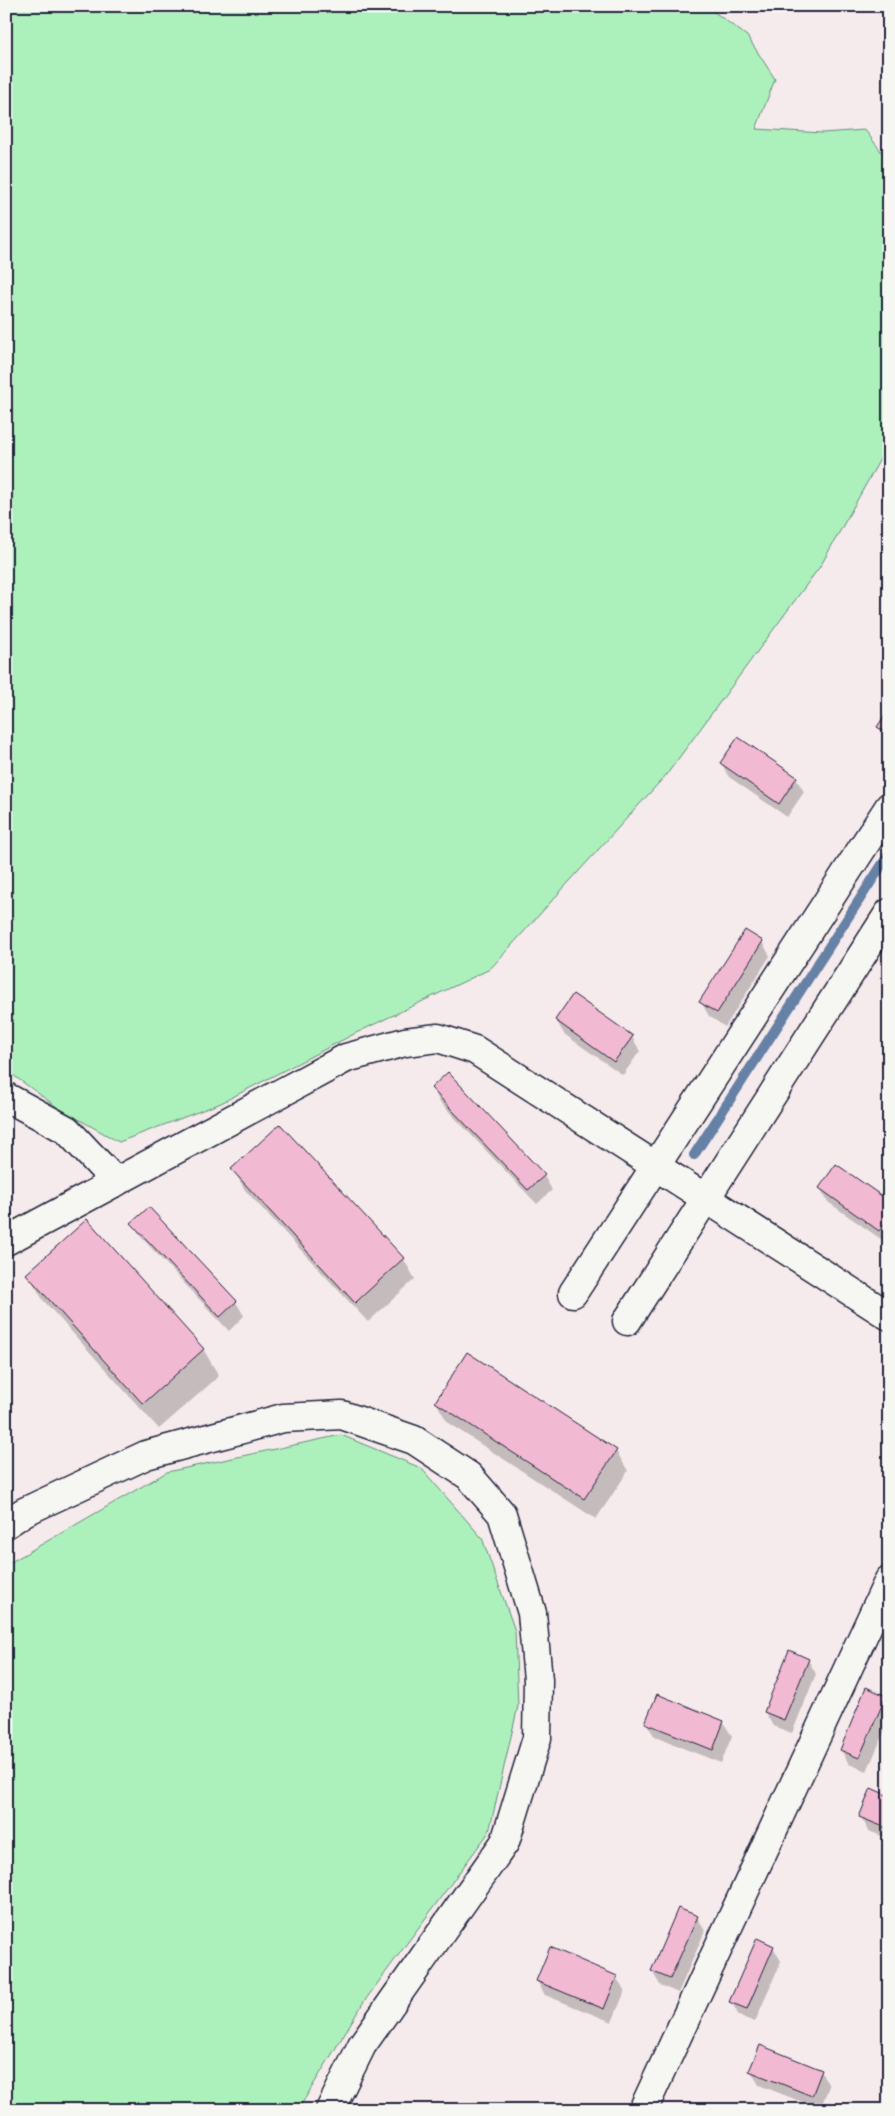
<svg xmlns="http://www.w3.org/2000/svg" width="895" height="2116" viewBox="0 0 895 2116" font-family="Delius,sans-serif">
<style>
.green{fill:#acf1bc;stroke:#678a7c}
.shadow{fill:#0003}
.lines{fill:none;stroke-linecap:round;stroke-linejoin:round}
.stream{stroke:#6581a5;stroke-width:10}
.building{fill:#f2bad2;stroke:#22223b}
.minor-casing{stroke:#22223b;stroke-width:31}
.minor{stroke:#f6f6f2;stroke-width:28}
</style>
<rect width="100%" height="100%" fill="#f5eaec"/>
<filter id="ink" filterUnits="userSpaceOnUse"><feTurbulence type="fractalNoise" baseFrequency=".02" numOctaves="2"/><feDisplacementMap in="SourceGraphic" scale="10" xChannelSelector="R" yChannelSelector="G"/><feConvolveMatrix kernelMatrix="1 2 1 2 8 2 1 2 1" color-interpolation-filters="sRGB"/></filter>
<g filter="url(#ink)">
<!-- green -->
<g class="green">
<path d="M6,6h700l41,30 28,43 -19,50 66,4 43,-3 24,32v281l-68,122 -154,209 -177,195 -134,64 -135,70 -102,39 -62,-35 -51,-37z"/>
<path d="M341,1435l80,33 61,70 33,93 3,75 -29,126 -126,171 -65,107h-292v-545l161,-93z"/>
</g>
<!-- shadow -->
<g class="shadow">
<path d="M889,711v31l-10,-15z"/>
<path d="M721,763l75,15 8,14 -17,25 -58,-40z"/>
<path d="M762,942l8,14 -45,71 -16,-11 -8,-14z"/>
<path d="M556,1020l76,17 8,14 -17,24 -59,-41z"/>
<path d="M432,1088l112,88 8,14 -15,14 -97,-102z"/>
<path d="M233,1169l170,89 12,21 -47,43 -123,-132z"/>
<path d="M820,1188l69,15 -1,41 -60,-42z"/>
<path d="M149,1208l87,94 8,14 -15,15 -88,-94 -8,-14z"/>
<path d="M28,1274l175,75 16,27 -60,53 -116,-129z"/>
<path d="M436,1402l180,49 12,20 -32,48 -148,-96z"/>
<path d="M808,1660l8,14 -24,59 -19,-7 -8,-14z"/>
<path d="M885,1697l4,7v17l-22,50 -18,-7 -8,-14z"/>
<path d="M723,1722l9,14 -11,27 -66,-26 -9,-14z"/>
<path d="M889,1797v42l-20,-8 -8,-14z"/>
<path d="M697,1917l8,14 -27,62 -18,-8 -8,-14z"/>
<path d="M773,1947l8,14 -26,61 -16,-6 -8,-15z"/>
<path d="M616,1977l9,14 -13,31 -67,-27 -8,-14z"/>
<path d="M751,2071h70l8,15 -9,23 -61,-24z"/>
</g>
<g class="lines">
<!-- stream -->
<path class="stream" d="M694,1155l195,-301"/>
</g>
<!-- building -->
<g class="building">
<path d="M889,490v13l-7,-4z"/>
<path d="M889,709v25l-12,-7z"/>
<path d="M738,737l59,40 -18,27 -59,-41z"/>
<path d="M745,930l18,11 -46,72 -18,-11z"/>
<path d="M573,994l60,42 -19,26 -59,-42z"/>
<path d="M448,1072l97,103 -17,15 -97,-102z"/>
<path d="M280,1124l124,134 -49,45 -124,-134z"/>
<path d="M836,1164l53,37v17l-10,13 -60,-43z"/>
<path d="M149,1207l88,94 -17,16 -89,-94z"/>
<path d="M87,1219l117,130 -61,55 -117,-130z"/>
<path d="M467,1352l150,98 -33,49 -149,-97z"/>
<path d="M789,1650l20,9 -25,61 -20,-8z"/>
<path d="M866,1687l20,9 -27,62 -19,-8z"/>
<path d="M657,1694l67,27 -11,29 -68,-27z"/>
<path d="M871,1788l18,8v33l-30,-12z"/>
<path d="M678,1908l20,8 -28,63 -19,-8z"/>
<path d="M757,1938l17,8 -27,63 -18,-7z"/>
<path d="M550,1947l67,29 -13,33 -68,-28z"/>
<path d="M760,2045l62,25 -10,26 -63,-25z"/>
</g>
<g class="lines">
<defs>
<g id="minor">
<path d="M6,1097l61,33 49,52"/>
<path d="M6,1241l340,-183 59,-16 33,-4 37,12 414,266"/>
<path d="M573,1293l316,-486"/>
<path d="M627,1321l262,-408"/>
<path d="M6,1524l18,-12 122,-57 137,-37 59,-3 72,25 55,36 33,38 30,99 6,67 -1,58 -32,104 -143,203 -32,65"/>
<path d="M643,2110l246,-530"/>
</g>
</defs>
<!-- minor casing -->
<use href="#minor" class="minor-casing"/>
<!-- minor -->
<use href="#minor" class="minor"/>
</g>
</g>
<!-- margin -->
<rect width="895" height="2116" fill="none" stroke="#f6f6f2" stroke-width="25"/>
<rect x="12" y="12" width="870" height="2091" fill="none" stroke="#22223b" stroke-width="2" filter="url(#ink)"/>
</svg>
